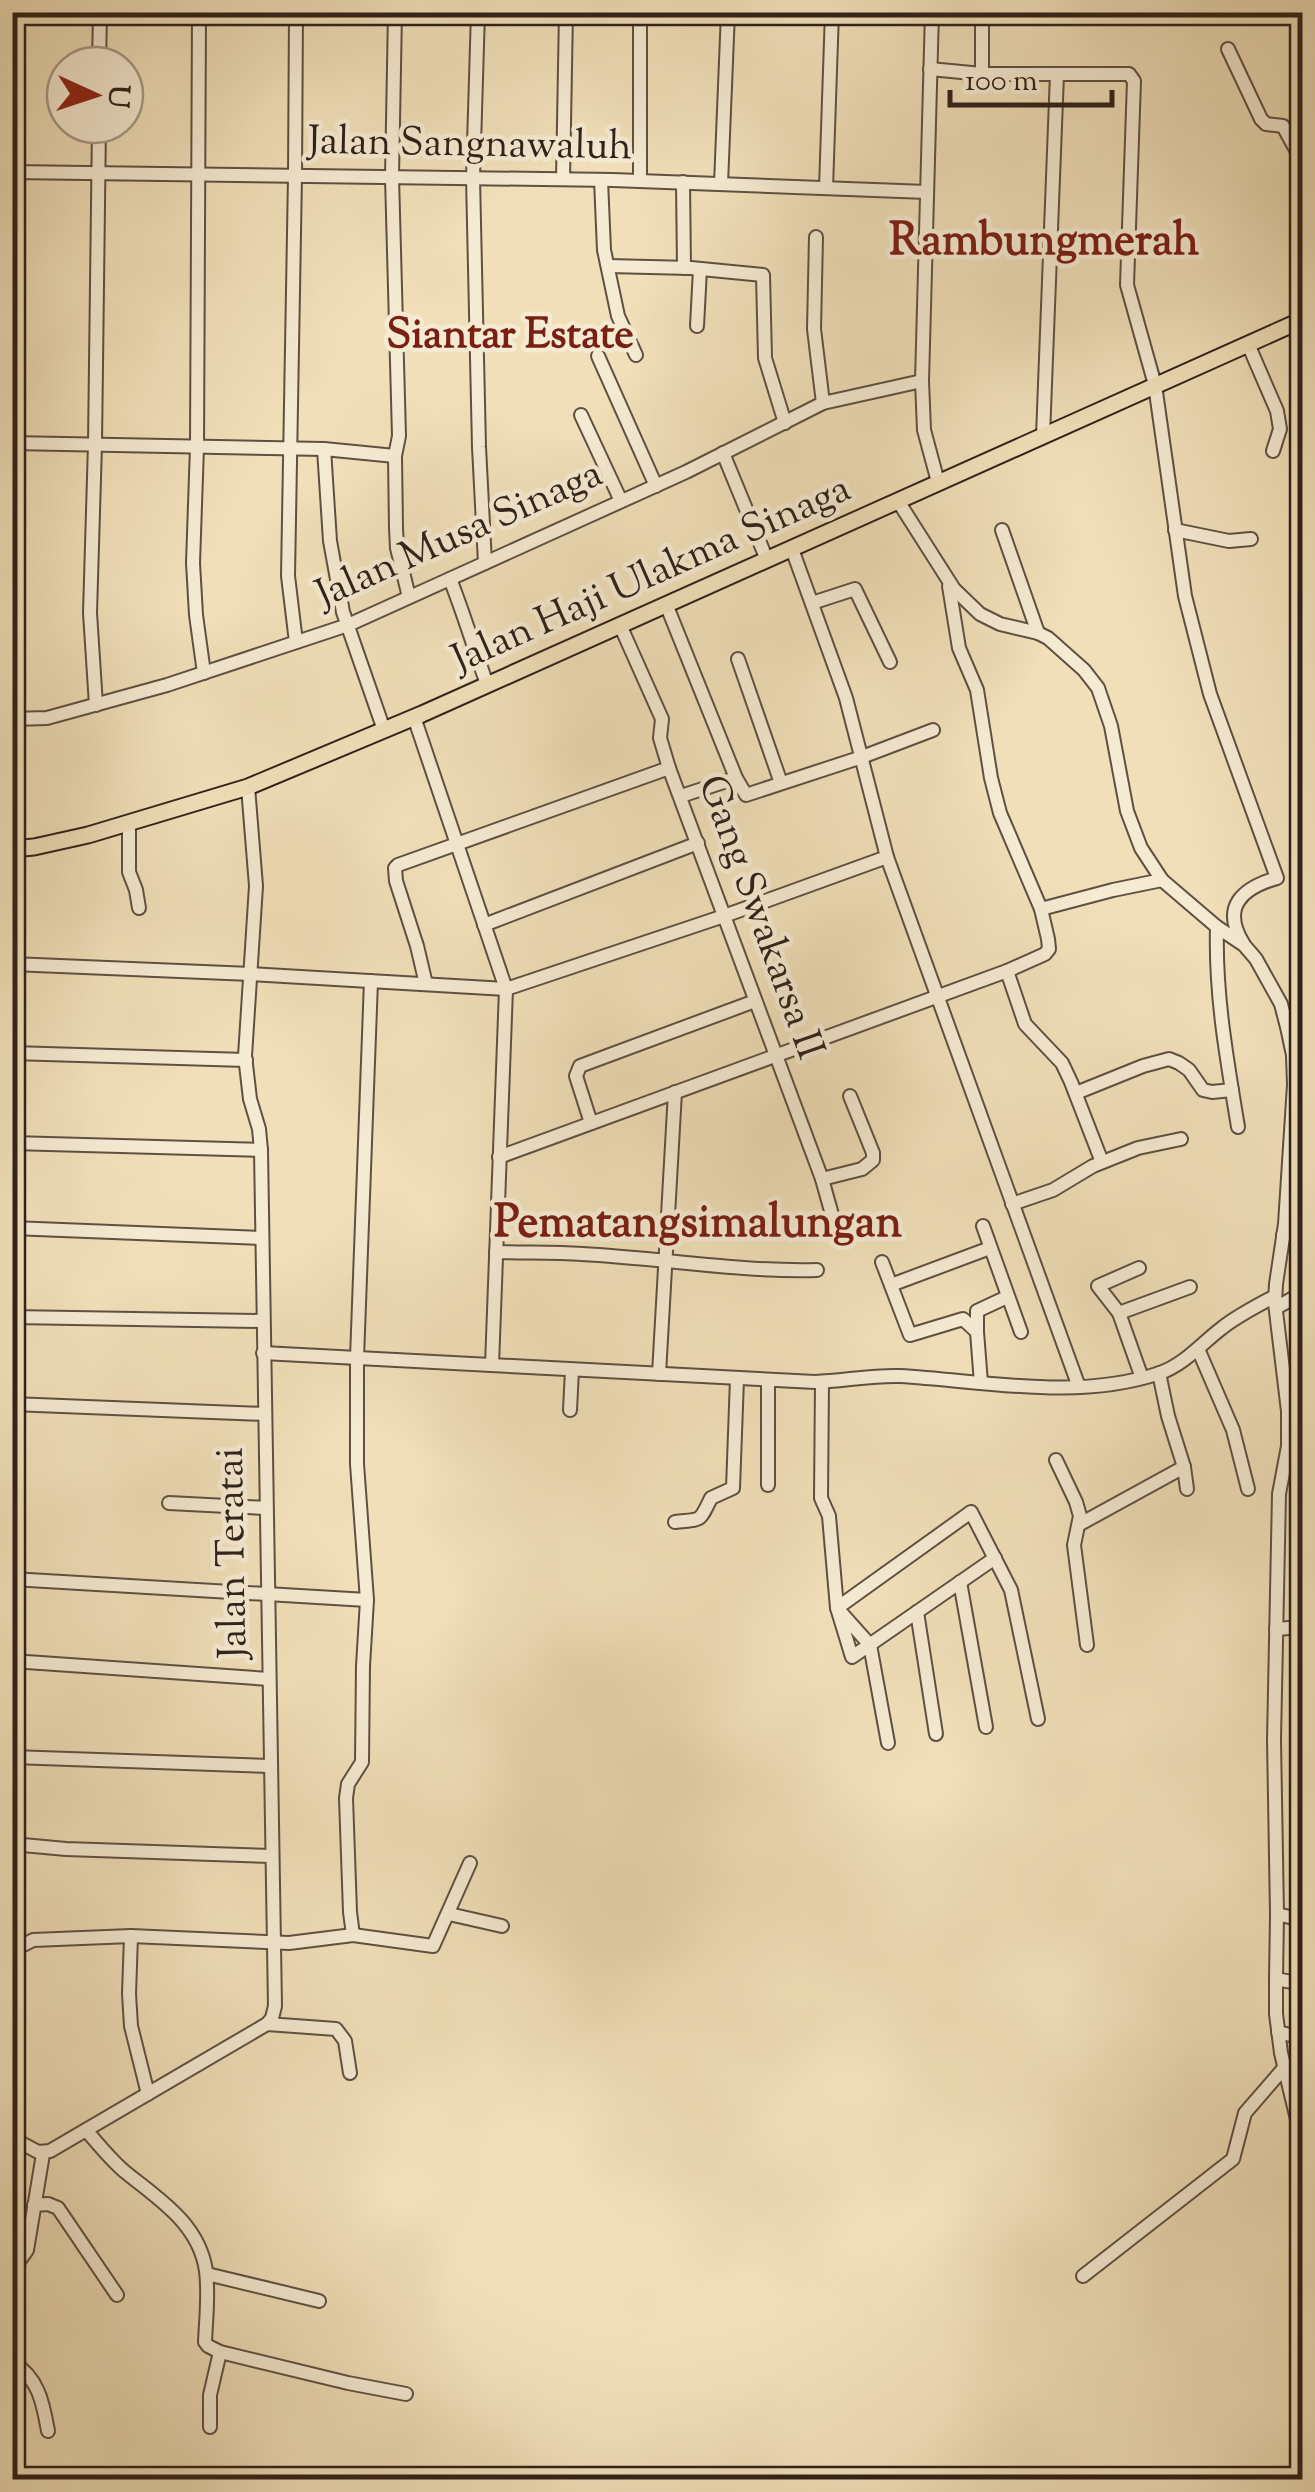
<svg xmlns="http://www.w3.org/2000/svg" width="1315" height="2492" viewBox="0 0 1315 2492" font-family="'Sorts Mill Goudy',serif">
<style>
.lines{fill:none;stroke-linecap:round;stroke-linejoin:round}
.minor-casing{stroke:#5f5042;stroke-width:16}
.major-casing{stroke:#2f211a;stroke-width:19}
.minor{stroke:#f5ead2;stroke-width:12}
.major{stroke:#f0dfb9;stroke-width:15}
.labels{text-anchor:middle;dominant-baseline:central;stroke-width:9;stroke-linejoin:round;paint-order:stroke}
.street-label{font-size:40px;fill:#2f211a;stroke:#f5ead2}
.neighbourhood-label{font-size:42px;font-weight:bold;fill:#7a1f14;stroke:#f5ead2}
.quarter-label{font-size:45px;font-weight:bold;fill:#7a1f14;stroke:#f5ead2}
</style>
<rect width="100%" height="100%" fill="#f0dfb9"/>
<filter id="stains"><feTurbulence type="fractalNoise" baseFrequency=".002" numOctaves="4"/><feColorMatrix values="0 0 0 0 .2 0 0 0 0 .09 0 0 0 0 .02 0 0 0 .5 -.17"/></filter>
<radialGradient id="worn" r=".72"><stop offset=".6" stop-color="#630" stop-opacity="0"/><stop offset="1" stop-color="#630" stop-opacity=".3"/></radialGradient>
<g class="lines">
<defs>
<g id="minor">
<path d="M199,12l-2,435 -4,116 3,52 8,58"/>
<path d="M296,12l-1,164 -7,400 8,66"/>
<path d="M395,12l-3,165 7,259 -4,20 1,72 1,20 12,49"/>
<path d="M478,12l-5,166 6,269 6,116"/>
<path d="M932,12l-10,369 2,49 14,52"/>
<path d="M1228,49l33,70 5,5 17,2 19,35"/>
<path d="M99,65l1,-53"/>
<path d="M930,69l52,5h147l5,7 -7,204 28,100 30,211 25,98 67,184c-35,10 -56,29 -34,65"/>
<path d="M982,74v-62"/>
<path d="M12,172l601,8 314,12"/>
<path d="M563,179l3,-167"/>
<path d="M601,180l3,70 14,66 18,39"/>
<path d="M640,181v-169"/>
<path d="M683,182l1,86"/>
<path d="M721,184l7,-172"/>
<path d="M826,188l6,-176"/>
<path d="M816,237l-2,92 9,74"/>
<path d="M608,266l83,2 72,7 2,83 20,65"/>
<path d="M697,326l3,-57"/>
<path d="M1248,344l29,67 3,18 -7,22"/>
<path d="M598,356l58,130"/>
<path d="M581,415l40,86"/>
<path d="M1043,436l14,-362"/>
<path d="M12,443l312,6 71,7"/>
<path d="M324,449l6,92 13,71 41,118"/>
<path d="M723,453l44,107"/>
<path d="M898,501l56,88 26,25 20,10 38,9 10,5 36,32 14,18 13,38 16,85 14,37 21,32 55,47 27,18 12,14 25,45 6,23 6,28 1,30 -9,139 -9,60 -1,19 13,108v35l-9,48 -5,246 3,174 -1,65v35l5,39 21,87"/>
<path d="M1002,530l36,103"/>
<path d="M1175,530l54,11 22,-2"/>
<path d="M792,549l54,149 41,159 192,530"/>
<path d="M450,579c14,35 24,70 37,105"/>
<path d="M812,603l43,-14 35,73"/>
<path d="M666,604l70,174 10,17 116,-38 71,-27"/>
<path d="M620,625l42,94 -2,19 9,30 153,411 16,57"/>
<path d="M738,659l43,124"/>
<path d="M96,705l-6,-92 5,-169 4,-319"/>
<path d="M414,717l92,272 -14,376"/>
<path d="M12,719l35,-1 120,-33 181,-60 338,-153 137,-69 99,-22"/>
<path d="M681,796l55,-18"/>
<path d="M129,823v49l7,18 3,18"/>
<path d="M1041,909l72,-19 49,-10"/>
<path d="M484,925l214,-82"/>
<path d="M1217,927c-2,68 10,133 21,200"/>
<path d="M12,964l239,10 255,15 218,-73 163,-59"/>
<path d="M1007,971l18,53 37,39 9,19 31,80"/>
<path d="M426,984l-9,-38 -21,-65 -1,-13 3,-3 271,-97"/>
<path d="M12,1053l234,7"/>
<path d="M1076,1093l67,-27 26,-7 10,4 10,7 14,20 9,2 20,-2"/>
<path d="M591,1123l-15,-47 4,-10 175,-65"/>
<path d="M12,1143l249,7"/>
<path d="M499,1157l508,-186 38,-17 4,-5 -1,-10 -7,-30 -41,-96 -9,-35 -14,-88 -18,-42 -10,-62"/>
<path d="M822,1179l40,-10 11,-9v-7l-23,-57"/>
<path d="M1012,1204l41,-14 40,-24 45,-18 43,-9"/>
<path d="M983,1226l38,106"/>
<path d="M12,1228l249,10"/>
<path d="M1283,1235l19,-3"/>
<path d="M496,1252c29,1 58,0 86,2 78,4 156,18 235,16"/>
<path d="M882,1262l28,73 53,-16 14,13"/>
<path d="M1139,1268l-41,18 21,27 23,65"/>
<path d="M891,1285l99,-37"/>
<path d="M1276,1308l26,-15"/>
<path d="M1119,1313l71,-26"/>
<path d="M12,1317l251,4"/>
<path d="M1198,1349l35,81 15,59"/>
<path d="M263,1353l552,29c28,-1 57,-7 85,-6 86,5 176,25 260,-3 25,-9 42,-30 62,-45 16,-13 35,-22 53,-32"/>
<path d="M1159,1373l9,43 16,51 3,22"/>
<path d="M659,1374l16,-282"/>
<path d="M768,1380v105"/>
<path d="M822,1382l-1,116 8,18 8,92 15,49 143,-99"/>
<path d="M981,1383l-4,-51v-21l30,-14"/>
<path d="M12,1404l252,10"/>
<path d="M570,1410l2,-40"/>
<path d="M1056,1460l20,42 4,14 -6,29 13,100"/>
<path d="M169,1503l97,5"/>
<path d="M675,1522c27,-3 24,1 36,-24l22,-10 4,-109"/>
<path d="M1080,1524l104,-57"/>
<path d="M12,1579l355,21 -10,-136v-106l14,-377"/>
<path d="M960,1582l26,145"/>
<path d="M917,1612l19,122"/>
<path d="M1276,1629l26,-2"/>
<path d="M12,1661l257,18"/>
<path d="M888,1743l-18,-98 -33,-37 134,-96 40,78 27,129"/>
<path d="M12,1757l259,9"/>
<path d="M12,1844l54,5 206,7"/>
<path d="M449,1914l53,12"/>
<path d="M1277,1914l25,6"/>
<path d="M353,1935l-3,-23 -4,-114 2,-14 14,-22 1,-96 4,-66"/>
<path d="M131,1936l-2,58 2,32 17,68"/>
<path d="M12,1951l21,-11 98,-4 158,7 64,-8 80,11 37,-83"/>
<path d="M1276,1979l26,5"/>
<path d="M267,2024l69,5 9,12 5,32"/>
<path d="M1278,2032l24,6"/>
<path d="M86,2130c12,14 24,29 38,41 34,28 75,52 82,100 3,23 0,48 -1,71l3,4 12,6 128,31 58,11"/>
<path d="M12,2138l26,14 12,-1 217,-127 5,-6 3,-12 -14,-856 -2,-21 -9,-30 -5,-43 11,-170 -8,-99"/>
<path d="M34,2205l14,-1 10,4 59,87"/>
<path d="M12,2271l15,-21 16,-96"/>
<path d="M207,2274l112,27"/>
<path d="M1083,2276l150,-117 12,-46 39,-45"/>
<path d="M12,2362c27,16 31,41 36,69"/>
<path d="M210,2427v-32l10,-43"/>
</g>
<path id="major" d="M12,849l22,-2 54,-12 160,-48 174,-73 880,-394"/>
</defs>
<!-- minor casing -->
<use href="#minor" class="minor-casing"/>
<!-- major casing -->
<use href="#major" class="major-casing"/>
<!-- minor -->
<use href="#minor" class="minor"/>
<!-- major -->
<use href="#major" class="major"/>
</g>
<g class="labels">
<!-- street labels -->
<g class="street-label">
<text transform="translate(470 146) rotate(1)">Jalan Sangnawaluh</text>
<text transform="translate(460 536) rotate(-24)">Jalan Musa Sinaga</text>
<text transform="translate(652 576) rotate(-24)">Jalan Haji Ulakma Sinaga</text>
<text transform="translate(759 918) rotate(70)">Gang Swakarsa II</text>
<text transform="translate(234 1553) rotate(-91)">Jalan Teratai</text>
</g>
<!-- neighbourhood labels -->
<g class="neighbourhood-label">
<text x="510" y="337">Siantar Estate</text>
</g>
<!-- quarter labels -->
<g class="quarter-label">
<text x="1044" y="243">Rambungmerah</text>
<text x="698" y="1225">Pematangsimalungan</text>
</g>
</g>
<!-- margin -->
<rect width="1315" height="2492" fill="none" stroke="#f0dfb9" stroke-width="50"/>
<rect x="15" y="15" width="1285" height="2462" fill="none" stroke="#2f211a" stroke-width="5"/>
<rect x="25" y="25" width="1265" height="2442" fill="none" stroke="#2f211a" stroke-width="2.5"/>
<!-- north arrow -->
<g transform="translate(95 95) rotate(93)"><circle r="48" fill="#f5ead2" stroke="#a69a88" stroke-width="2.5"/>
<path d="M0-8L18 38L0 25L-18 38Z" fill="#8f2418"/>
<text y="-15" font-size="28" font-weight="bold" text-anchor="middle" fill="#2f211a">U</text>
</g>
<!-- scale -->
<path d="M950 90v15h162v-15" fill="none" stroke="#2f211a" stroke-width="5"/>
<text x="965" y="90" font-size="30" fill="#2f211a" stroke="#f5ead2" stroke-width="8" paint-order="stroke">100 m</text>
<rect width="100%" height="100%" filter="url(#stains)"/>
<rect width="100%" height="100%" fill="url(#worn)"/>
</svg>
